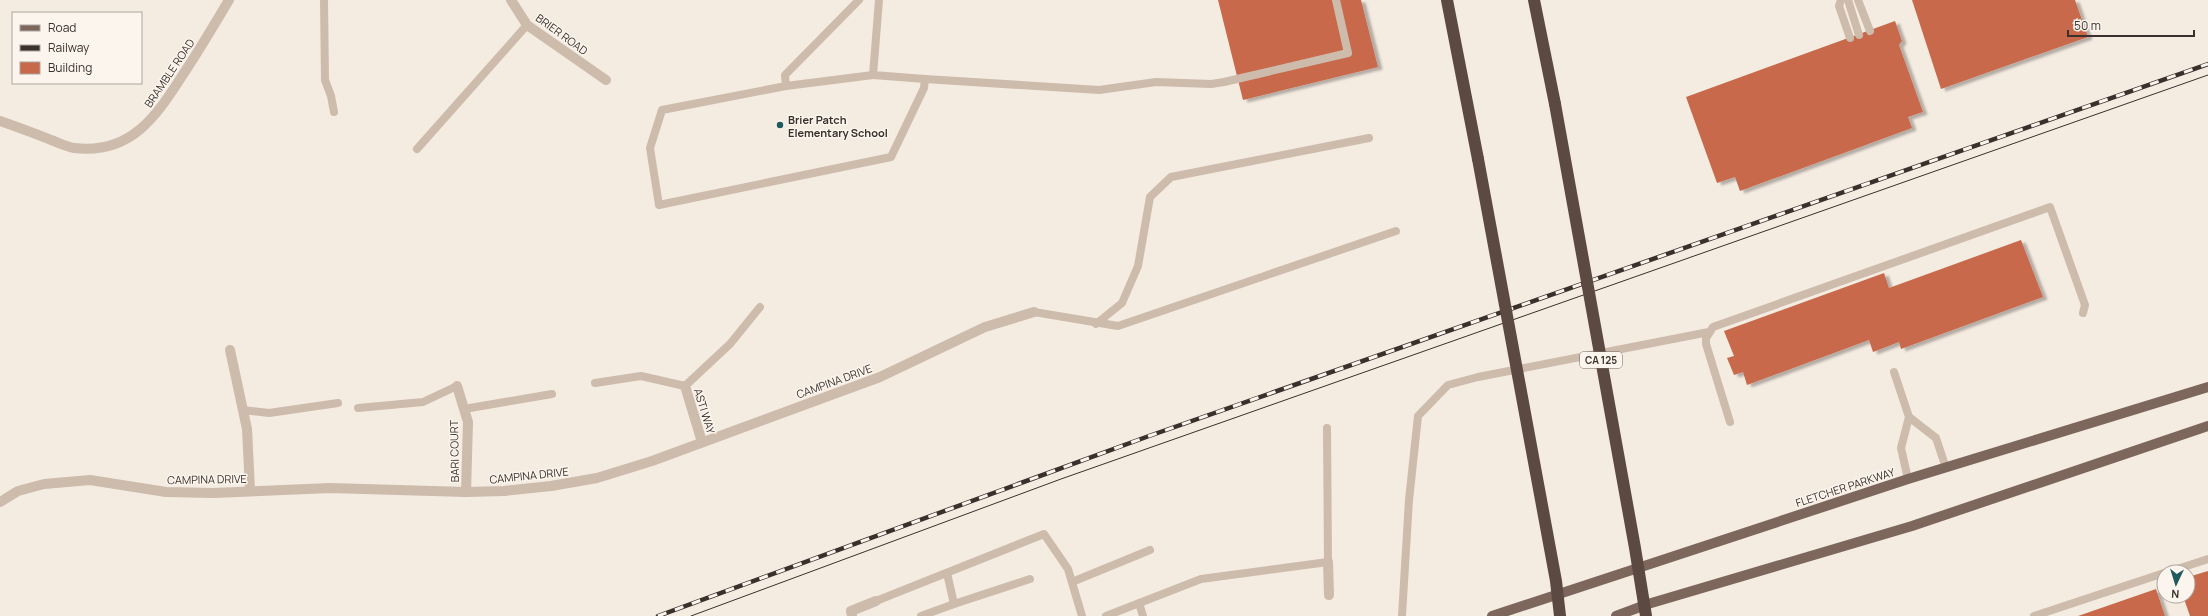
<svg xmlns="http://www.w3.org/2000/svg" width="2208" height="616" viewBox="0 0 2208 616" font-family="Manrope,sans-serif">
<style>
.building{fill:#c8694b;filter:url(#shadow)}
.lines{fill:none;stroke-linecap:round;stroke-linejoin:round}
.service{stroke:#cdbbac;stroke-width:8}
.minor{stroke:#cdbbac;stroke-width:10}
.primary{stroke:#7d675c;stroke-width:10}
.motorway{stroke:#5c4a42;stroke-width:12}
.tram{stroke:#3b302b;stroke-width:1}
.rail-casing{stroke:#3b302b;stroke-width:4.5}
.rail{stroke:#fbf5ee;stroke-width:3;stroke-dasharray:9;stroke-linecap:butt}
.motorway-bridge{stroke:#5c4a42;stroke-width:12}
.poi-dot{fill:#1f5a5e;stroke:#fbf5ee;stroke-width:1.5}
.labels{text-anchor:middle;dominant-baseline:central;stroke-width:3;stroke-linejoin:round;paint-order:stroke}
.shield{fill:#fbf5ee;stroke:#756b66;stroke-width:1}
.shield-label{font-size:10px;font-weight:bold;fill:#3b302b}
.street-label{font-size:11px;fill:#3b302b;stroke:#fbf5ee}
.poi-label{font-size:11px;font-weight:bold;fill:#3b302b;stroke:#fbf5ee;text-anchor:start}
</style>
<defs>
<filter id="shadow"><feDropShadow dx="4.5" dy="2.5" stdDeviation="1" flood-color="#0004"/></filter>
</defs>
<rect width="100%" height="100%" fill="#f4ebe1"/>
<!-- building -->
<g class="building">
<path d="M1218,0h143l17,67 -135,33z"/>
<path d="M1912,0h163l13,37 -147,52z"/>
<path d="M1895,21l7,20 -3,4 24,67 -15,5 4,11 -172,63 -5,-14 -18,6 -31,-86z"/>
<path d="M2021,240l22,57 -142,52 -2,-7 -26,10 -4,-12 -122,45 -4,-13 -9,3 -7,-17 7,-2 -10,-25 160,-58 5,15z"/>
<path d="M2208,571v45h-18l-7,-20h5v-19z"/>
<path d="M2156,589l9,27h-87z"/>
</g>
<g class="lines">
<!-- service -->
<g class="service">
<path d="M324,0l1,80 6,16 3,16"/>
<path d="M859,0l-74,75 1,11 -124,24 -12,38 9,57 232,-48 33,-69 1,-9 -52,-4 6,-75"/>
<path d="M1841,0l-2,6 11,32"/>
<path d="M1848,0l11,35"/>
<path d="M1858,0l12,31"/>
<path d="M925,79l174,11 57,-8 55,2 13,-2 124,-29 -12,-53"/>
<path d="M786,86l87,-11"/>
<path d="M417,149l110,-124"/>
<path d="M1034,312l84,14 278,-95"/>
<path d="M1096,324l26,-21 16,-37 12,-69 21,-20 198,-39"/>
<path d="M1894,372l15,45"/>
<path d="M595,383l46,-7 44,10 45,-42 30,-37"/>
<path d="M358,408l65,-6 34,-16"/>
<path d="M464,409l88,-15"/>
<path d="M243,410l26,3 69,-10"/>
<path d="M1730,422l-24,-78v-6l7,-11 337,-120 35,98 -2,8"/>
<path d="M1908,479l-7,-31 8,-31 27,21 10,30"/>
<path d="M2168,572l40,-13"/>
<path d="M1072,582l78,-32"/>
<path d="M876,601l168,-67 24,35 14,47"/>
<path d="M1139,603l4,13"/>
<path d="M954,604l76,-25"/>
<path d="M921,616l33,-12 -7,-31"/>
<path d="M1106,616l95,-37 127,-17 -1,-134"/>
<path d="M1402,616l7,-116 9,-84 30,-31 30,-8 231,-45"/>
<path d="M2034,616l130,-43"/>
</g>
<!-- minor -->
<g class="minor">
<path d="M511,0l16,25 79,55"/>
<path d="M0,121c17,6 34,12 51,19 8,3 16,7 23,8 58,7 83,-33 110,-75 16,-24 30,-48 45,-73"/>
<path d="M230,350l17,79 3,61"/>
<path d="M457,386l11,36 -2,70"/>
<path d="M685,386l17,56"/>
<path d="M0,502l18,-11 26,-7 46,-4 76,12 47,1 117,-5 136,4 38,-1 47,-5 46,-8 55,-17 228,-84 105,-50 49,-15"/>
<path d="M1328,562l1,33"/>
<path d="M852,616l-1,-5 25,-10"/>
</g>
<!-- primary -->
<g class="primary">
<path d="M1492,616l416,-137 300,-92"/>
<path d="M1616,616l32,-12 264,-78 296,-100"/>
</g>
<!-- motorway -->
<g class="motorway">
<path d="M1447,0l31,159"/>
<path d="M1534,0l21,104"/>
</g>
<!-- tram -->
<path class="tram" d="M691,616l370,-137 1147,-404"/>
<defs>
<path id="rail" d="M658,616l491,-180 1059,-372"/>
</defs>
<!-- rail casing -->
<use href="#rail" class="rail-casing"/>
<!-- rail -->
<use href="#rail" class="rail"/>
<!-- motorway-bridge -->
<g class="motorway-bridge">
<path d="M1555,104l80,444 11,68"/>
<path d="M1478,159l78,422 4,35"/>
</g>
</g>
<!-- markers -->
<circle class="poi-dot" cx="780" cy="125" r="4"/>
<g class="labels">
<!-- shield labels -->
<rect class="shield" x="1580" y="352" width="42" height="16" rx="3"/>
<g class="shield-label">
<text x="1601" y="360">CA 125</text>
</g>
<!-- street labels -->
<g class="street-label">
<text transform="translate(562 34) rotate(36)">BRIER ROAD</text>
<text transform="translate(169 73) rotate(-56)">BRAMBLE ROAD</text>
<text transform="translate(834 381) rotate(-20)">CAMPINA DRIVE</text>
<text transform="translate(705 411) rotate(73)">ASTI WAY</text>
<text transform="translate(454 451) rotate(-91)">BARI COURT</text>
<text transform="translate(529 475) rotate(-6)">CAMPINA DRIVE</text>
<text transform="translate(207 479) rotate(-1)">CAMPINA DRIVE</text>
<text transform="translate(1845 487) rotate(-18)">FLETCHER PARKWAY</text>
</g>
<!-- poi labels -->
<g class="poi-label">
<text x="788" y="119">Brier Patch<tspan x="788" dy="13">Elementary School</tspan></text>
</g>
</g>
<!-- legend -->
<rect x="12" y="12" width="130" height="72" fill="#fbf5ee" stroke="#aea6a0"/>
<rect x="20" y="25" width="20" height="6" fill="#7d675c" stroke="#aea6a0"/>
<text x="48" y="32" font-size="12" fill="#3b302b">Road</text>
<rect x="20" y="45" width="20" height="6" fill="#3b302b" stroke="#aea6a0"/>
<text x="48" y="52" font-size="12" fill="#3b302b">Railway</text>
<rect x="20" y="62" width="20" height="12" fill="#c8694b" stroke="#aea6a0"/>
<text x="48" y="72" font-size="12" fill="#3b302b">Building</text>
<!-- north arrow -->
<g transform="translate(2176 584) rotate(184)"><circle r="19" fill="#fbf5ee" stroke="#aea6a0"/>
<path d="M0-3L7 15L0 10L-7 15Z" fill="#1f5a5e"/>
<text y="-6" font-size="11" font-weight="bold" text-anchor="middle" fill="#3b302b">N</text>
</g>
<!-- scale -->
<path d="M2068 30v6h126v-6" fill="none" stroke="#3b302b" stroke-width="2"/>
<text x="2074" y="30" font-size="12" fill="#3b302b" stroke="#fbf5ee" stroke-width="3" paint-order="stroke">50 m</text>
</svg>
